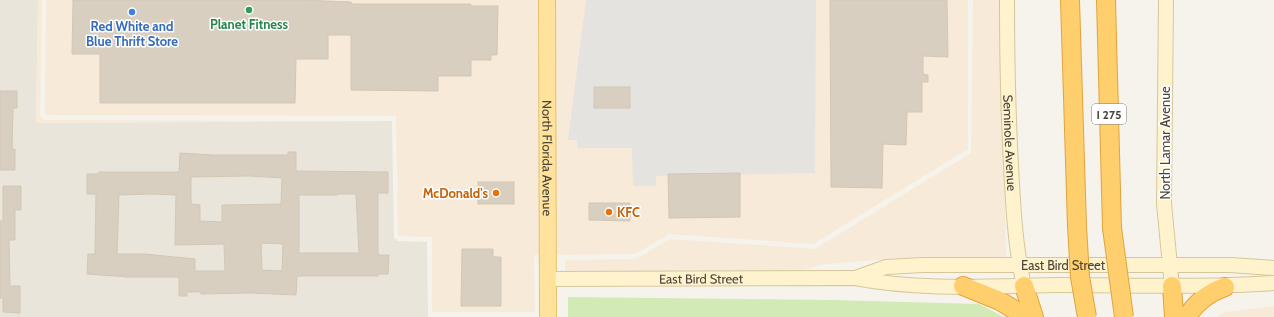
<svg xmlns="http://www.w3.org/2000/svg" width="1274" height="317" viewBox="0 0 1274 317" font-family="Cabin,sans-serif">
<style>
.residential{fill:#eae5da}
.commercial{fill:#f7ead8}
.green{fill:#d2eab5}
.parking{fill:#e5e3e0}
.building{fill:#d8cfc1;stroke:#d3c7b4;fill-rule:evenodd}
.lines{fill:none;stroke-linecap:round;stroke-linejoin:round}
.secondary-casing{stroke:#d6c79b;stroke-width:16}
.primary-casing{stroke:#e6c16a;stroke-width:18}
.highway-casing{stroke:#e0a43c;stroke-width:20}
.secondary{stroke:#fff3cd;stroke-width:14}
.primary{stroke:#ffe39c;stroke-width:16}
.highway{stroke:#ffcf6e;stroke-width:18}
.highway-bridge-casing{stroke:#e0a43c;stroke-width:20;stroke-linecap:butt}
.highway-bridge{stroke:#ffcf6e;stroke-width:18}
.leisure-dot{fill:#2e9e5b;stroke:#fff;stroke-width:1.5}
.shop-dot{fill:#3f7fe0;stroke:#fff;stroke-width:1.5}
.food-dot{fill:#e8710a;stroke:#fff;stroke-width:1.5}
.labels{text-anchor:middle;dominant-baseline:central;stroke-width:3;stroke-linejoin:round;paint-order:stroke}
.shield{fill:#fff;stroke:#817c74;stroke-width:1}
.shield-label{font-size:12px;font-weight:bold;fill:#4b4439}
.leisure-label{font-size:13px;font-weight:bold;fill:#27864d;stroke:#fff}
.shop-label{font-size:13px;font-weight:bold;fill:#366cbe;stroke:#fff}
.street-label{font-size:13px;fill:#4b4439;stroke:#fff}
.food-label{font-size:13px;font-weight:bold;fill:#c56008;stroke:#fff;text-anchor:end}
</style>
<rect width="100%" height="100%" fill="#f6f3ec"/>
<!-- residential -->
<path class="residential" d="M0,0h38l-2,123 356,-2 2,117 4,3 29,1 1,75h-428z"/>
<!-- commercial -->
<g class="commercial">
<path d="M38,0h4l-2,115 4,5 310,1 -318,2z"/>
<path d="M46,0h922v149l-155,95 -144,-10 -34,20 -101,1 1,57h-103v-75l-34,-1 -2,-120 -351,-1z"/>
<path d="M973,0h28l5,259 -130,1 -50,4 -32,8 -229,1v-13l71,-1 34,-20 145,10 156,-96z"/>
<path d="M1274,306v11h-57l8,-5z"/>
</g>
<!-- green -->
<path class="green" d="M568,297l263,3 148,4 25,13h-436z"/>
<!-- parking -->
<path class="parking" d="M586,0h230l-1,173 -159,3v10h-23l-1,-38h-54l-1,-8h-9z"/>
<!-- building -->
<g class="building">
<path d="M73,0h228l50,2 1,2h119v2h27l-1,49h-6v5h-20v16h-33v15l-87,-1v-55h-23v24h-32l-1,44h-195v-49h-28z"/>
<path d="M830,0h117l1,57 -25,-1v18l5,1v7h-6v30h-15l-1,33 -23,-1 -1,44 -51,-1z"/>
<rect x="594" y="87" width="36" height="21"/>
<path d="M0,91h17v17h-4l-1,41h3v21h-15z"/>
<path d="M288,152h8v19l92,1v21h-10v60l1,2h10l-1,19h-10v2h-81l-1,19 -46,-2 -49,1v-2h-14v4h-8v-19h-51l-41,-3 1,-20h7l1,-60h-9v-20h11l1,-2h80l1,-19 33,2h75zM249,176l33,2 -1,26 -59,1v17l-22,-1v-16l-9,-1v-27zM151,194l25,1 -1,50 49,-1 1,27h-30v-12l-50,-5h-28l2,-59zM337,194h19l3,59h-60v-58h38zM261,243l22,1 -1,27 -20,-1z"/>
<path d="M740,173v44l-71,1 -1,-44z"/>
<rect x="478" y="182" width="36" height="22"/>
<path d="M3,186h18v24h-6v30h-6l1,46h10v27l-17,-1v-14h-3v-77h3z"/>
<path d="M589,203h41v18l-41,-1z"/>
<path d="M462,249h31v8h8v49h-40z"/>
</g>
<g class="lines">
<defs>
<g id="secondary">
<path id="s1" d="M1007,0c0,55 1,110 4,165 2,40 4,81 13,121"/>
<path d="M1166,0l-2,204 8,82"/>
<path id="s2" d="M855,278l31,-11 37,-2h307l44,3"/>
<path id="s3" d="M548,279l306,-1c67,13 138,8 205,7 72,0 144,3 215,-2"/>
</g>
<g id="primary">
<path id="s4" d="M547,0l1,317"/>
</g>
<g id="highway">
<path d="M1070,0l7,226"/>
<path d="M1106,0l6,228"/>
<path d="M963,286l37,15 26,16"/>
<path d="M1024,286l10,31"/>
<path d="M1172,286l2,31"/>
<path d="M1187,317c8,-14 23,-25 38,-30"/>
</g>
</defs>
<!-- secondary casing -->
<use href="#secondary" class="secondary-casing"/>
<!-- primary casing -->
<use href="#primary" class="primary-casing"/>
<!-- highway casing -->
<use href="#highway" class="highway-casing"/>
<!-- secondary -->
<use href="#secondary" class="secondary"/>
<!-- primary -->
<use href="#primary" class="primary"/>
<!-- highway -->
<use href="#highway" class="highway"/>
<defs>
<g id="highway-bridge">
<path d="M1077,226l3,51 7,40"/>
<path d="M1112,228l12,89"/>
</g>
</defs>
<!-- highway-bridge casing -->
<use href="#highway-bridge" class="highway-bridge-casing"/>
<!-- highway-bridge -->
<use href="#highway-bridge" class="highway-bridge"/>
</g>
<!-- markers -->
<circle class="leisure-dot" cx="249" cy="10" r="4"/>
<circle class="shop-dot" cx="132" cy="12" r="4"/>
<g class="food-dot">
<circle cx="496" cy="193" r="4"/>
<circle cx="609" cy="212" r="4"/>
</g>
<g class="labels">
<!-- shield labels -->
<rect class="shield" x="1092" y="104" width="34" height="20" rx="3"/>
<g class="shield-label">
<text x="1109" y="114">I 275</text>
</g>
<!-- leisure labels -->
<g class="leisure-label">
<text x="249" y="24">Planet Fitness</text>
</g>
<!-- shop labels -->
<g class="shop-label">
<text x="132" y="26">Red White and<tspan x="132" dy="15">Blue Thrift Store</tspan></text>
</g>
<!-- street labels -->
<g class="street-label">
<text stroke="none"><textPath href="#s1" startOffset="143">Seminole Avenue</textPath></text>
<text transform="translate(1165 143) rotate(-90)">North Lamar Avenue</text>
<text stroke="none"><textPath href="#s4" startOffset="158">North Florida Avenue</textPath></text>
<text stroke="none"><textPath href="#s2" startOffset="210">East Bird Street</textPath></text>
<text stroke="none"><textPath href="#s3" startOffset="153">East Bird Street</textPath></text>
</g>
<!-- food labels -->
<g class="food-label">
<text x="488" y="193">McDonald's</text>
<text x="617" y="212" text-anchor="start">KFC</text>
</g>
</g>
</svg>
